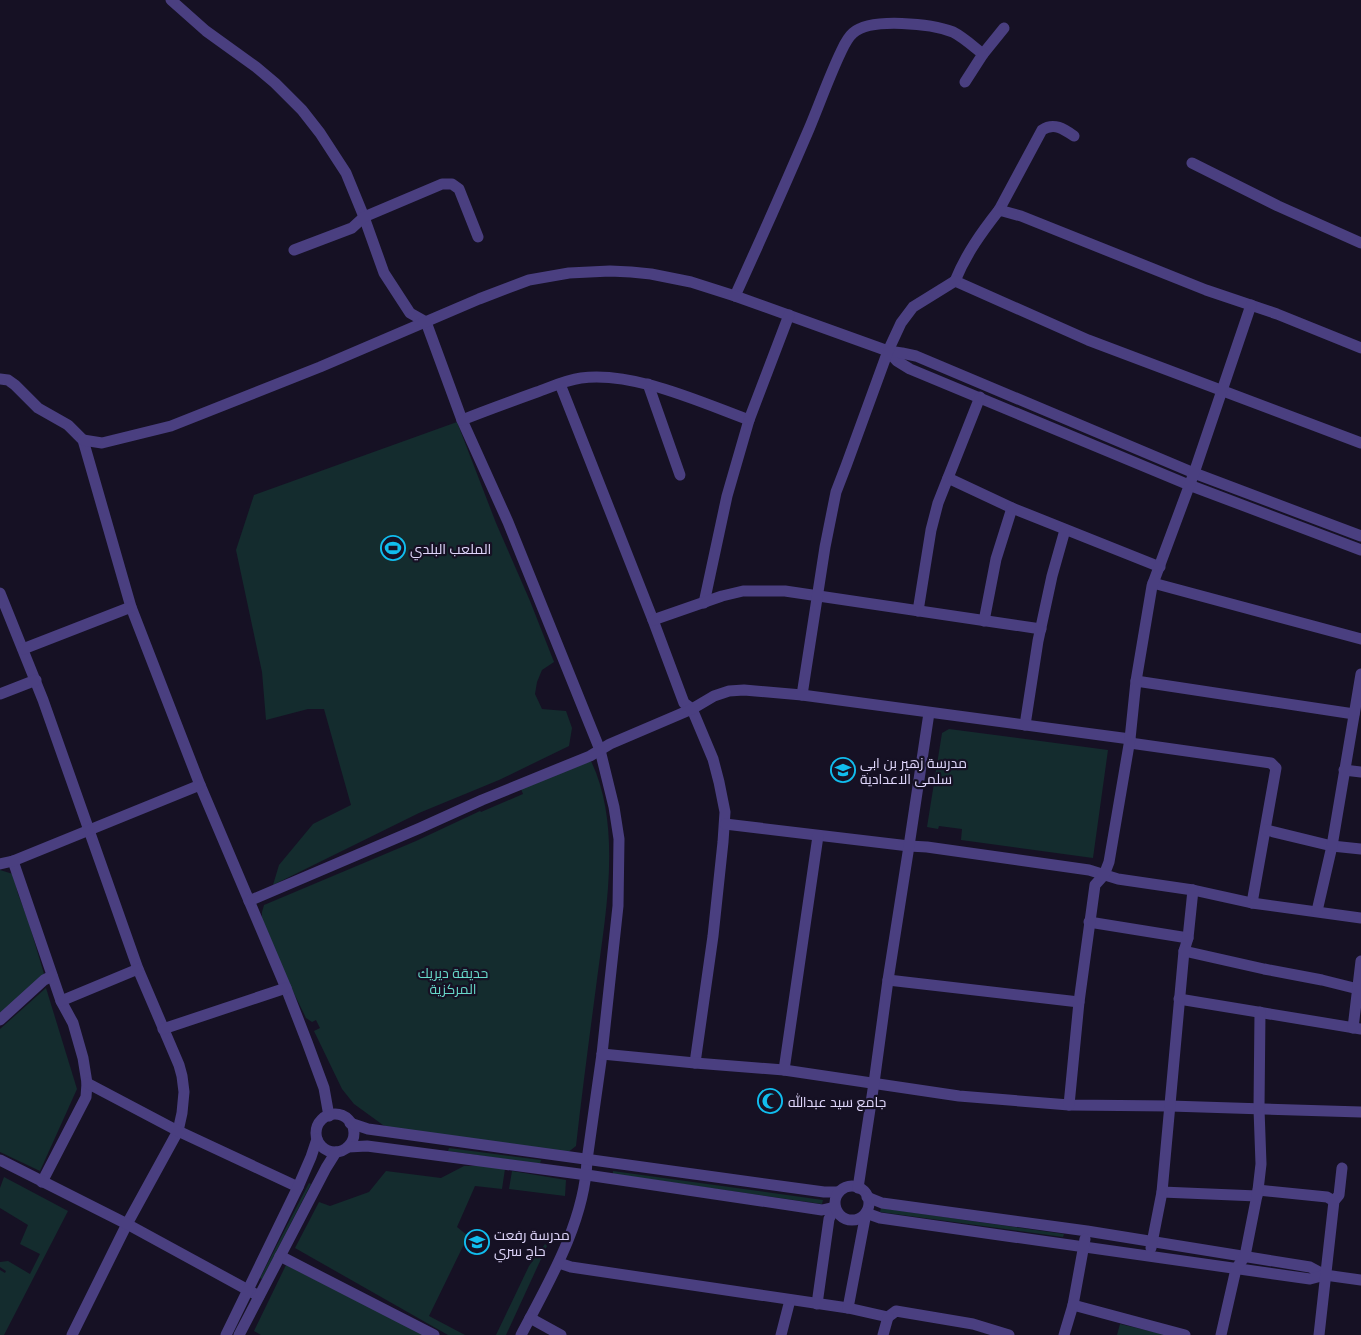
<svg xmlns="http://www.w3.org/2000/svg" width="1361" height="1335" viewBox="0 0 1361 1335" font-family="'Golos Text',Cairo,sans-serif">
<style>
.green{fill:#142c2e}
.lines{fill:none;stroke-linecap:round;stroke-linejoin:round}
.minor{stroke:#4a3f80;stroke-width:11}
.labels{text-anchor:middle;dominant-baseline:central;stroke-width:4.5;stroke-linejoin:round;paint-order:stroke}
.poi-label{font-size:14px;fill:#e0d7fc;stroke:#161124;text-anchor:start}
.park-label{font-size:14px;fill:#67d8c9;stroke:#161124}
</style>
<rect width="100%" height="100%" fill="#161124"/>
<!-- green -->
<g class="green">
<path d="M457,422l39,101 34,78 24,61 -12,8 -5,12 -2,12 7,15 24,2 6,17 -3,18 -70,34 -80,33 -146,72 6,-20 34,-41 38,-19 -27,-96h-16l-42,11 -4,-48 -26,-122 18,-55z"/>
<path d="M949,729l159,21 -15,108 -132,-18 1,-11 -23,-3 -1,3 -11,-2 15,-94z"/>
<path d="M591,761c32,67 14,155 5,226 -7,53 -14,106 -20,159l-9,7 -170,-22 -14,-6 -29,-21 -12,-15 -28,-58 6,-3 -4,-8 -4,2 -6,-4 -40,-82 -4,-17v-7l2,-7 152,-64 64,-30 1,1 42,-18 -2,-5z"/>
<path d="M0,870l13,4 5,20 10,26 16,54 -44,41z"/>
<path d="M46,988l31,101 -37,82 -40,-19v-123z"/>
<path d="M449,1148l92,12 -1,4 -92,-13z"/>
<path d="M464,1166h21l20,3 -3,20 -27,-3 -18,41 11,9 -39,80 36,19h-17l-153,-87 24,-46 11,4 39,-14 17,-21 55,7z"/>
<path d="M512,1171l54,9 -1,16 -56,-7z"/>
<path d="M613,1171l210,29 -1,4 -209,-30z"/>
<path d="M4,1177l64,34 -64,124h-4v-65l5,3 1,-2 -6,-4v-5l8,-1 22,13 10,-20 -20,-10 8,-19 -28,-17v-20z"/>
<path d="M309,1183l2,1 -49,95 -2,-1z"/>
<path d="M881,1208l183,26 -1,3 -183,-25z"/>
<path d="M545,1244l2,2 -41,89h-10l33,-69z"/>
<path d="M286,1265l139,70h-164l-7,-4z"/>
<path d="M1120,1324l47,11h-50z"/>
</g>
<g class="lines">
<!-- minor -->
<g class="minor">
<path d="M171,0l35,31 50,36 19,16 27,27 18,23 26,40 18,44 20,56 26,40 16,9 36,98 46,102 92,228 14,57 5,32 -1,67 -16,148 -15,106c-2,61 -38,122 -66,175"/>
<path d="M983,54l21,-26"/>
<path d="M1192,163l86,43 83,37"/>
<path d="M999,210l43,-80c12,-8 22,-1 32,6"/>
<path d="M294,250l58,-22 12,-11 78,-33h10l7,5 19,48"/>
<path d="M735,296c25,-55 50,-111 74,-167 10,-24 19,-49 30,-73 4,-8 7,-17 14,-23 18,-16 79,-9 100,-1 10,5 21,15 30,22l-18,28"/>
<path d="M1361,348l-84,-34 -71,-24 -185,-74 -22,-6c-18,23 -33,44 -44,71l133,59 273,103"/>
<path d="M888,351l9,10 13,8 279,116 172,65"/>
<path d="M0,379l8,1 7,5 23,23 30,17 15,15 48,167 69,178 86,203 21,54 17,46 5,28"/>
<path d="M560,384l93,236 31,83 8,6 21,50 6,23 6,30 -2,30 -10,94 -18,127"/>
<path d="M648,384l32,91"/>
<path d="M462,420c25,-10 50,-19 75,-28 14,-5 29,-12 44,-14 52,-7 119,24 168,42"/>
<path d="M83,440l19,3 69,-17 149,-59 159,-68 50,-19 40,-7 41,-2 21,1 20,2 40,8 44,14 153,55 14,2 14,3 278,117 167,63"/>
<path d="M948,478l64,30"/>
<path d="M1153,583l208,56"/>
<path d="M0,593l43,107 95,269 41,96 3,11 2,16 -2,21 -4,18 -51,93 -55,111"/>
<path d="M704,603l23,-107 22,-76 40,-105"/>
<path d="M918,611l13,-81 7,-27 42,-106"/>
<path d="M653,620l69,-24 21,-5h42l256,38"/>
<path d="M984,621l12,-62 16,-51 148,59"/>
<path d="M23,649l108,-42"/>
<path d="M1136,681l218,33"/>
<path d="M0,694l36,-14"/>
<path d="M802,695l23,-148 11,-55 10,-26 42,-115 13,-28 12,-16 42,-26"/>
<path d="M1025,725l13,-84 14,-65 13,-46"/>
<path d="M1130,743l141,20 5,5 -24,135"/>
<path d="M1344,770l17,2"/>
<path d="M725,824l184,22 18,1 162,23 29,9 75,11 59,13 109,15"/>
<path d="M1266,830l66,16 29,3"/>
<path d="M13,861l48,140 12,22 10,35 4,25 -1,14 -44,85"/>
<path d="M0,864l13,-3 187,-76"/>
<path d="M249,901l171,-73 62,-28 108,-44 20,-12 82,-35 22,-13 15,-5 15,-1 58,5 328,44"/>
<path d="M1317,911l15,-65 29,-172"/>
<path d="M1089,922l99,16"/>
<path d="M1184,951l80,18 58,11 36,9"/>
<path d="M888,980l191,22"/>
<path d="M1179,999l182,30"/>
<path d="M61,1001l77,-32"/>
<path d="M0,1020l44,-40 8,-4"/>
<path d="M1353,1028l8,-67"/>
<path d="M163,1029l123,-41"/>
<path d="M602,1054l93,9 89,7 175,26 110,9 101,1 191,6"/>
<path d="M784,1070l34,-234"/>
<path d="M87,1083l91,48 120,56"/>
<path d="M1069,1105l10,-103 16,-117 9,-10 5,-13 21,-123 6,-58 16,-95 42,-113 57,-168"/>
<circle cx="335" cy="1133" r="19"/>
<path d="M350,1123l18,6 456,63h15"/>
<path d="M348,1147l19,-1 23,3 197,26 235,35 13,-3 -6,12 -12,85"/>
<path d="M0,1160l127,64 132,72"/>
<circle cx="852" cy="1203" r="17"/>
<path d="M858,1188l16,-105 14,-103 21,-134 20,-133"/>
<path d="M1258,1190l69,7 7,4"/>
<path d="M1162,1192l95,4"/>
<path d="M867,1197l15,6 205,28 223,36 15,8 36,5"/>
<path d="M1151,1248l11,-56 22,-241 4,-13 5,-48"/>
<path d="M280,1256l154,79"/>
<path d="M559,1263l12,4 277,41 40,9 8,-6 77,13 36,11"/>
<path d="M1073,1305l112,30"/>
<path d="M848,1308l18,-95 14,5 430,61 15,-4"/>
<path d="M530,1318l31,17"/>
<path d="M226,1335l72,-148 13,-30 6,-18"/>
<path d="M239,1335l87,-167 10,-16"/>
<path d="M781,1335l9,-35"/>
<path d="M883,1335l5,-18"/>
<path d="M1064,1335l9,-30 12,-66"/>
<path d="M1221,1335l15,-66 9,-13 13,-66 3,-26 -2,-55 1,-97"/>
<path d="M1319,1335l15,-134 5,-6 3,-27"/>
</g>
</g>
<!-- icons -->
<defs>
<symbol id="stadium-ring" viewBox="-11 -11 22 22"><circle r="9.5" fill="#161124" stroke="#11bdee" stroke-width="1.5"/><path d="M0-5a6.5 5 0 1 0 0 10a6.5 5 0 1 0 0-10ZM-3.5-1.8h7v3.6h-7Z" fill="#11bdee"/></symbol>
<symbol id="school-ring" viewBox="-11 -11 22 22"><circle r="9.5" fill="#161124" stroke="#11bdee" stroke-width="1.5"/><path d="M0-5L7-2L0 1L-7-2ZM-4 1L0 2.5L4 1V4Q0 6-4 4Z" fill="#11bdee"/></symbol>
<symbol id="mosque-ring" viewBox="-11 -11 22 22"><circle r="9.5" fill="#161124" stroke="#11bdee" stroke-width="1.5"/><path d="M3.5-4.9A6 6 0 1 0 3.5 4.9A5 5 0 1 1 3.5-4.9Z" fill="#11bdee"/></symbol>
</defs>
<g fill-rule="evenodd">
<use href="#stadium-ring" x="379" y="534" width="28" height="28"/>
<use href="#school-ring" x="829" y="756" width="28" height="28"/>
<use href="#mosque-ring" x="756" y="1087" width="28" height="28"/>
<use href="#school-ring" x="463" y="1228" width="28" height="28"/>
</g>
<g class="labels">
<!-- poi labels -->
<g class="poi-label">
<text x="410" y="548">الملعب البلدي</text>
<text x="860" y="762">مدرسة زهير بن ابي<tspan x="860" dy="16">سلمى الاعدادية</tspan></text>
<text x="788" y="1101">جامع سيد عبدالله</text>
<text x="494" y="1234">مدرسة رفعت<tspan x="494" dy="16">حاج سري</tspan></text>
</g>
<!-- park labels -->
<g class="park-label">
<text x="453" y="972">حديقة ديريك<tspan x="453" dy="16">المركزية</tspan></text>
</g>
</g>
</svg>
